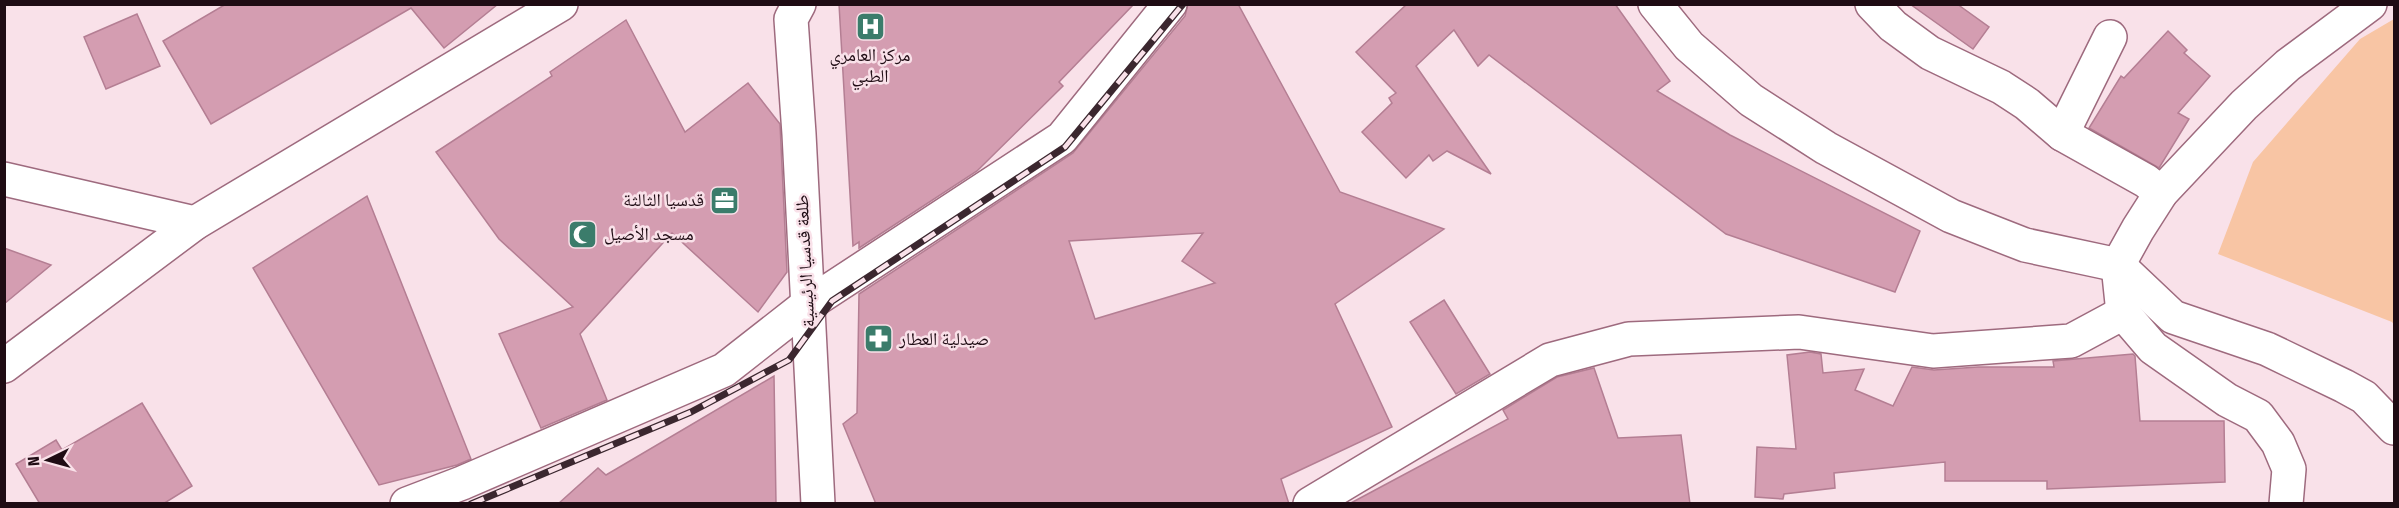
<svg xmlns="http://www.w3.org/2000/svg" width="2399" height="508" viewBox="0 0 2399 508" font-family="'Fira Sans Condensed','Noto Naskh Arabic',sans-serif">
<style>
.green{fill:#f8c5a4}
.building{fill:#d49db1;stroke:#b47e93;stroke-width:1.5;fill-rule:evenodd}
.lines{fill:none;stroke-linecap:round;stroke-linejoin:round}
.minor-casing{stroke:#9e6a7e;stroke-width:36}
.major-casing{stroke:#9e6a7e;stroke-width:36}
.minor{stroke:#fff;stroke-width:33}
.major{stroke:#fff;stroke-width:33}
.rail-casing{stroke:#3b272f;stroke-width:7}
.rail{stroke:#f9e1e9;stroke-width:4.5;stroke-dasharray:14;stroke-linecap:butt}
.labels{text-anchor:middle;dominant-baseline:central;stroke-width:5;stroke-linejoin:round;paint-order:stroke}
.poi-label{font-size:18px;fill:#1f0c14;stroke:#f9e1e9;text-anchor:start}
.street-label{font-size:18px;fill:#1f0c14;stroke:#f9e1e9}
</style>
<rect width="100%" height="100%" fill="#f9e1e9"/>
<!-- green -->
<path class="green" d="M2394,19v306l-2,-3 -174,-68 35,-92 107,-123z"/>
<!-- building -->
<g class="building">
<path d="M226,4h272l-54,44 -33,-40 -200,116 -48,-83z"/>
<path d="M839,4h295l-75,78 4,4 -86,85 -118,77v-6l-6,4z"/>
<path d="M1188,4h50l102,188 104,37 -109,75 57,123 -111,52 8,25h-413l-33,-80 14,-11 2,-119 214,-141 112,-137zM1203,233l-21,28 33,22 -120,36 -26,-78z"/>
<path d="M1407,4h208l55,77 -13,10 73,44 190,96 -25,61 -169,-58 -237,-179 -11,11 -24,-36 -38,36 75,108 -44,-23 -14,10 -4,-6 -23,23 -44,-46 30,-29 -3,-5 7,-5 -40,-41z"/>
<path d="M1910,4h47l32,23 -16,22z"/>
<path d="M137,14l23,52 -54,23 -22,-52z"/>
<path d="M626,20l59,112 63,-49 32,41 7,148 -29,40 -86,-79 -92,101 27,66 -66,28 -42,-94 74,-27 -74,-68 -63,-87 116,-76 -2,-4z"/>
<path d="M2168,31l19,19 -3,3 26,23 -32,37 11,6 -30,49 -70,-40 32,-52 3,2z"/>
<path d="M367,196l104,263 -14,6 -78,20 -126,-217z"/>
<path d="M4,248l47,17 -47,39z"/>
<path d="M1444,300l46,74 -34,20 -46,-72z"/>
<path d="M1810,352l11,2 2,19 41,-4 -9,21 38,16 19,-39 22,3 44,-3h76l-1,-6 80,-7 2,2 5,65h84l1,61 -178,7v-8h-102v-19l-111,11 1,15 -51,6 -1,5 -28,-2 2,-50 39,2 -9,-94z"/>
<path d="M1594,368l24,70 63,-3 9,69h-341l159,-85 -5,-9 54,-33z"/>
<path d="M774,376l2,128h-218l40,-36 8,7z"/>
<path d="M142,403l50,83 -29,18h-123l-24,-40 40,-24 6,10z"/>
</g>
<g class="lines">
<defs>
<g id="minor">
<path d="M1655,4l34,42 62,54 75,48 125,68 74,29 93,20 55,52 94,32 77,37 20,11 30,31"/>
<path d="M1872,4l21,22 37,27 71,34 26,17 35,30 84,47 15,12"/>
<path d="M2062,134l48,-97"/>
<path d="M4,179l191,44"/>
<path d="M407,504l55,-21 262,-113 83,-65 255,-167 108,-134"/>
<path d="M1310,504l240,-144 79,-21 170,-7 134,19 138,-10 52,-28"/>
<path d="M2286,504l3,-35 -11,-26 -20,-27 -31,-16 -74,-52 -30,-35 -5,-48 20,-36 23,-36 83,-88 44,-40 82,-61"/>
</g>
<g id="major">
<path d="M799,4l-8,15 8,115 19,370"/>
<path d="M4,366l191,-143 366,-219"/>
</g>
</defs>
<!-- minor casing -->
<use href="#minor" class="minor-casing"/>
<!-- major casing -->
<use href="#major" class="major-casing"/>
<!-- minor -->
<use href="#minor" class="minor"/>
<!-- major -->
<use href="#major" class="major"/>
<defs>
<path id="rail" d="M471,504l220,-92 98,-52 43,-59 233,-154 118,-143"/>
</defs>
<!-- rail casing -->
<use href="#rail" class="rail-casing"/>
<!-- rail -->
<use href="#rail" class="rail"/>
</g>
<!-- icons -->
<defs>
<symbol id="hospital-square" viewBox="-11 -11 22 22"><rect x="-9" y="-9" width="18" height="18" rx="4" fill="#3b7c6b" stroke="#f9e1e9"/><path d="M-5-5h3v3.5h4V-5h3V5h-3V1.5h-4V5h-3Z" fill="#fff"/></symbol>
<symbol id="office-square" viewBox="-11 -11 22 22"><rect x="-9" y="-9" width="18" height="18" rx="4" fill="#3b7c6b" stroke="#f9e1e9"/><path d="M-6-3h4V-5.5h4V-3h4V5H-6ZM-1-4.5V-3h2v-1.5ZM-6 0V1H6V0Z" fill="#fff"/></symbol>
<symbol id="mosque-square" viewBox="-11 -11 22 22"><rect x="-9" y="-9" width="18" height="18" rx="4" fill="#3b7c6b" stroke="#f9e1e9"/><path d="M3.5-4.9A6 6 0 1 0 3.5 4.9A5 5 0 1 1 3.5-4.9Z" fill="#fff"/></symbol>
<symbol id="pharmacy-square" viewBox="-11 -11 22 22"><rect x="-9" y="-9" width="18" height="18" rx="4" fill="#3b7c6b" stroke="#f9e1e9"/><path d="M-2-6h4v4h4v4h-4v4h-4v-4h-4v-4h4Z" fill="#fff"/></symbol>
</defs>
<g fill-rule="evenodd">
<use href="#hospital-square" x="854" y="10" width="33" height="33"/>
<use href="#office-square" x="708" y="184" width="33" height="33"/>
<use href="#mosque-square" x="566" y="218" width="33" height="33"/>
<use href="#pharmacy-square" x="862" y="322" width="33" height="33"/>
</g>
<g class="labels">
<!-- poi labels -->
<g class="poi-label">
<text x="870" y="55" text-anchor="middle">مركز العامري<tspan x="870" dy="21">الطبي</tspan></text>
<text x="704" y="200" text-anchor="end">قدسيا الثالثة</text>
<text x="604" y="234">مسجد الأصيل</text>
<text x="899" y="339">صيدلية العطار</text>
</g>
<!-- street labels -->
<g class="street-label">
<text transform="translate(805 261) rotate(-93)">طلعة قدسيا الرئيسية</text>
</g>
</g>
<!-- border -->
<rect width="2399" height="508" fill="none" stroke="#1f0c14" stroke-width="12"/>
<!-- north arrow -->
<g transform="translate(48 460) rotate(265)" stroke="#f9e1e9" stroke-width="4.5" paint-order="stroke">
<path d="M0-4.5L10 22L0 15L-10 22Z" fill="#1f0c14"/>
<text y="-9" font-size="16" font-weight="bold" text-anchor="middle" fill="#1f0c14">N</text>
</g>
</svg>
